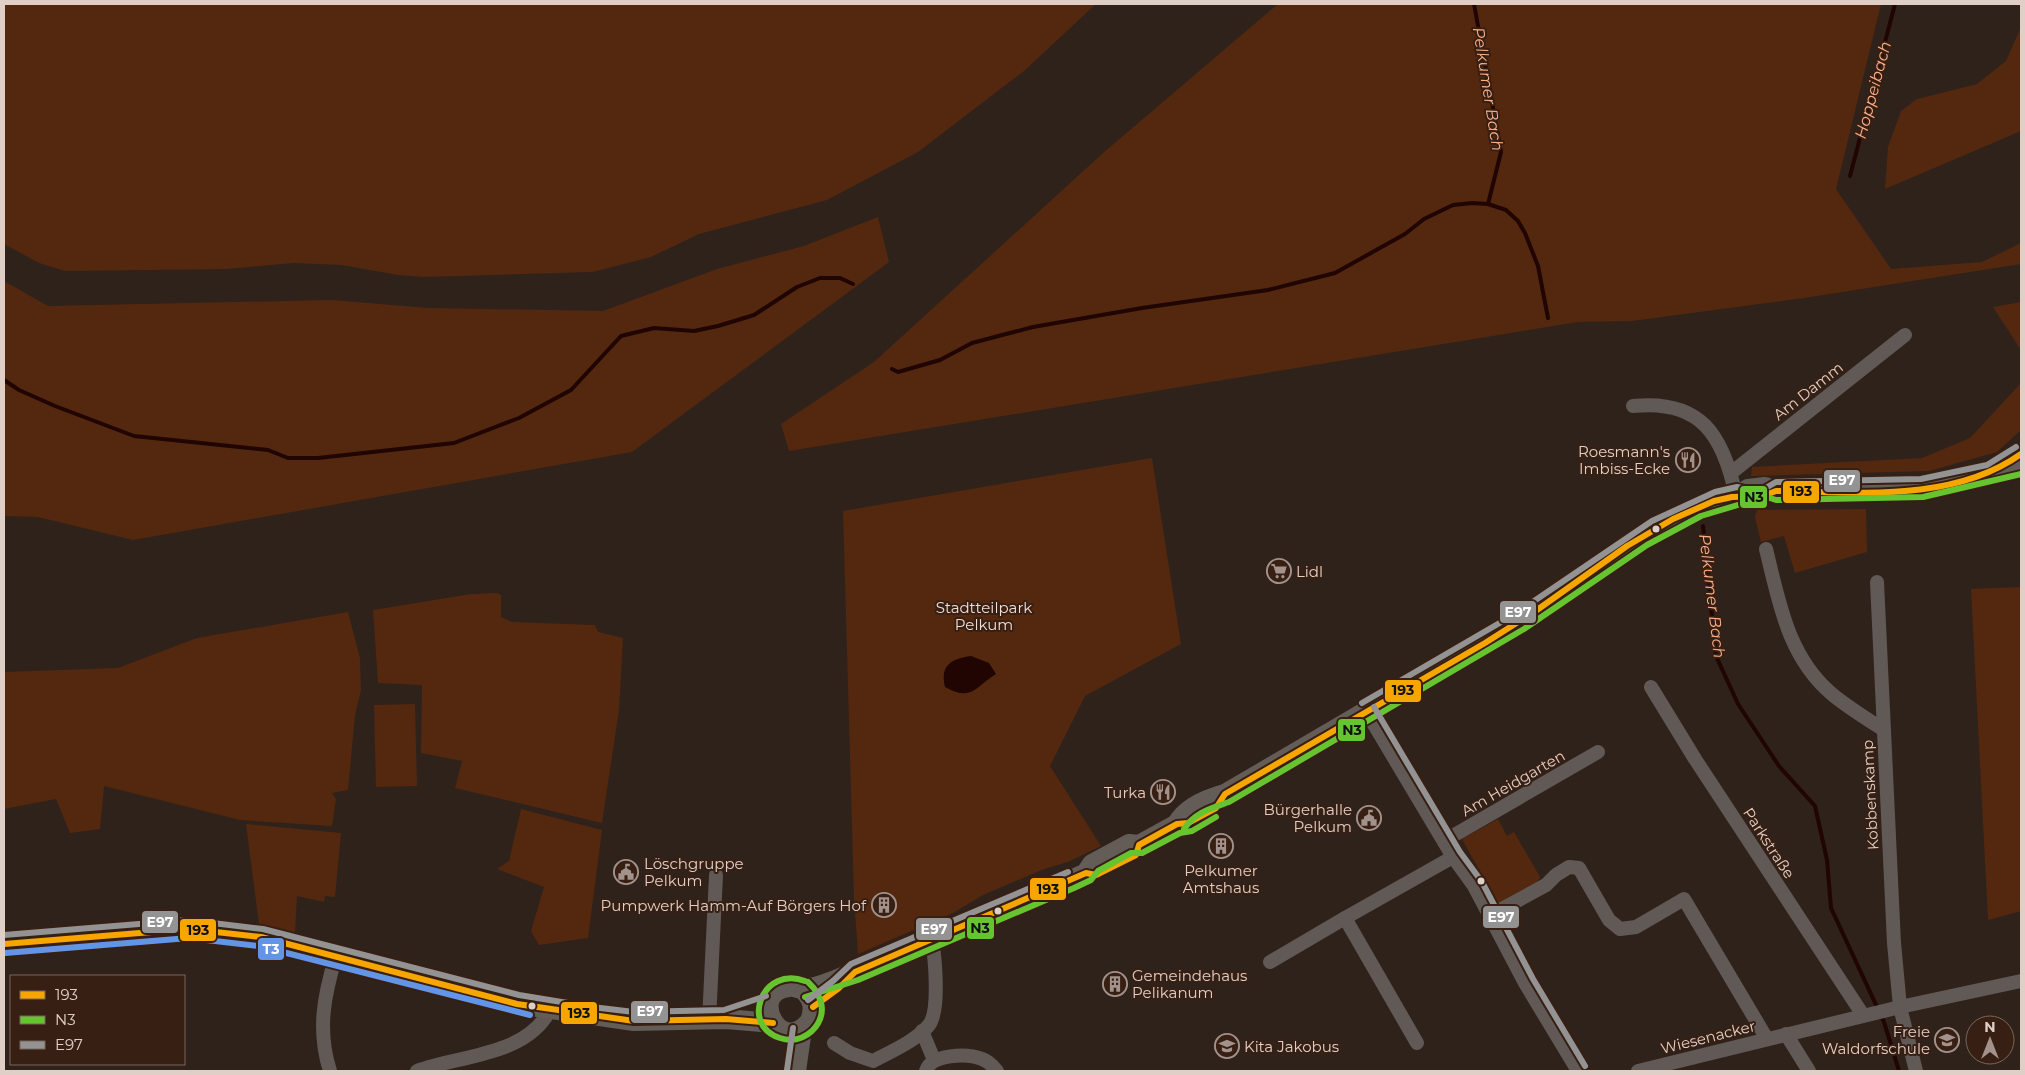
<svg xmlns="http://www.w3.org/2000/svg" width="2025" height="1075" viewBox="0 0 2025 1075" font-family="Montserrat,sans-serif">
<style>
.green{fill:#53280f}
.water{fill:#200502}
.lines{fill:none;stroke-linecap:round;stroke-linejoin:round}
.stream{stroke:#200502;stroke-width:4}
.minor{stroke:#615956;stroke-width:14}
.secondary{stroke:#645c57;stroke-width:20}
.bus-1-casing{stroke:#371f13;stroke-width:10}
.bus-2-casing{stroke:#371f13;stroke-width:10}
.bus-3-casing{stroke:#371f13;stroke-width:10}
.bus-4-casing{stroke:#371f13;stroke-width:10}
.bus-1{stroke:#f7a600;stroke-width:6}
.bus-2{stroke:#66c430;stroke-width:6}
.bus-3{stroke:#939393;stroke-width:6}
.bus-4{stroke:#6395e7;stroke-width:6}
.bus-dot{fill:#e0cfc7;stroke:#371f13;stroke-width:2}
.labels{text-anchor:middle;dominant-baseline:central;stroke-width:4;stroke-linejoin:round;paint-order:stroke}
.street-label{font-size:15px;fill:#e0cfc7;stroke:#371f13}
.poi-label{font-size:15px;fill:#e0cfc7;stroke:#371f13;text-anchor:end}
.park-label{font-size:15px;fill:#f2ded4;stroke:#371f13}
.water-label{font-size:16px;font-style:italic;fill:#fdb088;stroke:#371f13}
.line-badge{stroke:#371f13;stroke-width:2}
.badge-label{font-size:14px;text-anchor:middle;font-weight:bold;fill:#fff}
.pale-badge-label{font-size:14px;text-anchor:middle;font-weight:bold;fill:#111}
</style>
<rect width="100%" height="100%" fill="#2f221b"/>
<!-- green -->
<g class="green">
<path d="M4,4h1092l-72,67 -106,81 -91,48 -128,34 -48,23 -58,15 -168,5 -27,-2 -56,-10 -49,-2 -66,6 -162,2 -26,-8 -35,-19z"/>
<path d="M1278,4h603l-45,185 55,80 91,-7 39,-19v21l-217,34 -172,23 -54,1 -789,129 -8,-27 93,-62 229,-209z"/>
<path d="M2021,27v104l-136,58 3,-42 13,-36 16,-12 60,-15 29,-23z"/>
<path d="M878,217l11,45 -257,190 -499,88 -95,-23 -34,-1v-235l44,25 284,-6 96,8 175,3 114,-42 87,-23z"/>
<path d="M2021,302v48l-28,-43z"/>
<path d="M2021,383v47l-24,22 -68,19 -178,5 1,-9 170,-9 48,-20z"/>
<path d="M1152,458l29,186 -96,52 -35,70 51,80 -33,16 -24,7 -61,26 -30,18 -95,41 -4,-57 -11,-386z"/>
<path d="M1866,509l1,43 -72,21 -11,-37 -23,6 -6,-25 2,-7z"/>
<path d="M2021,587v324l-33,9 -17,-331z"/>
<path d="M497,593l4,2v22l11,5 83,3 3,7 25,6 -4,72 -17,113 -147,-35 7,-27 -41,-8 1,-68 -44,-2 -5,-73 98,-16z"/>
<path d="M348,612l12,46 1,32 -6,25 -7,75 -16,3 4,6 -4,27 -92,-6 -136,-34 -4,43 -30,4 -14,-34 -52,10v-137l114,-4 79,-30z"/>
<path d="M415,704l2,82 -41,1 -2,-82z"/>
<path d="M521,809l81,21 -14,108 -49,7 -8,-14 13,-44 -47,-18 12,-8z"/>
<path d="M1498,819l9,17 7,-4 26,45 -4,9 -37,20 -37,-67z"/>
<path d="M246,824l95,9 -6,64 -10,-1 -1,6 -27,-6 -2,36 -36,-8z"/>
</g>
<!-- water -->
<path class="water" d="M971,656l18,7 7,11c-21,13 -24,28 -51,13 -5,-22 6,-28 26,-31z"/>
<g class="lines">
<!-- stream -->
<g class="stream">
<path d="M1474,4l27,148 -13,52"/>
<path d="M1850,176l45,-172"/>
<path d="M892,369l6,3 42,-12 32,-17 61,-16 109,-19 126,-18 67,-17 70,-39 19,-15 29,-14 19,-2 16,1 18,6 12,11 7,12 13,33 10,52"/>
<path d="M4,380l15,10 36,16 79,30 134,14 20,8h30l136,-15 65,-25 52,-28 50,-54 33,-8 40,3 24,-5 36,-11 43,-28 23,-9h20l13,6"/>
<path d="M1703,526l13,130 22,48 41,62 36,40 12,54 4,48 53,114 15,49"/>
</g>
<!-- minor -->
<g class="minor">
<path d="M1633,406c68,-7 90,29 103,90"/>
<path d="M1731,473l174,-138"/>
<path d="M1766,549c13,53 22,109 67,146 16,13 34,24 51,35"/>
<path d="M1877,582l17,361 6,64 121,-26"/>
<path d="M1651,687l44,72 168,256"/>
<path d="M1366,711l87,146 21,29 51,97 53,88"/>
<path d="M1444,841l154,-89"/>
<path d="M1491,915l55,-30 10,-10 13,-8 10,1 30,52 11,9 16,-2 48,-28 83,140"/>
<path d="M1270,962l75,-44"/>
<path d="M709,1021l7,-146"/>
<path d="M922,1031l12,29"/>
<path d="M1786,1034l23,37"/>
<path d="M834,1043l16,10 23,8c17,-9 43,-20 56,-36 11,-14 6,-67 3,-85"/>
<path d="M1417,1043l-72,-125 108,-61"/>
<path d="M330,1071c-13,-40 -6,-76 6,-115"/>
<path d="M417,1071c44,-16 109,-15 133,-61"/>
<path d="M926,1071c5,-17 41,-18 56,-12 6,2 11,7 15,12"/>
<path d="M1638,1071l262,-64 16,64"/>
</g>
<!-- secondary -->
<g class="secondary">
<path d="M1177,824c9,-17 30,-25 48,-30l295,-173 122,-84 56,-29 40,-12 10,-7 17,-2 11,4 146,-3 99,-23"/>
<path d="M4,944l185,-15 32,2 40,6 256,67 117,17 92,-2 47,4"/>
<path d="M802,989c11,9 13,19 8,32 -30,38 -64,-30 -21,-34 5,-1 10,2 14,2 21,-1 55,-20 75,-28 64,-27 129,-53 193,-81l15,-7 6,-9 37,-20 10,1 38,-21 12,-2"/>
<path d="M796,1071l6,-42"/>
</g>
<defs>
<g id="bus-1">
<path d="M4,944l185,-15 72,8 256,67 117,17 92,-2 47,4"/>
<path d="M813,1007l26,-19 16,-16 231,-99 10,2 40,-20 3,-10 38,-21 11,-1 28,-15 9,-14 260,-151 52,-33 90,-64 46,-27 41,-18 18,-4 31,-1 13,-5c80,1 176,12 245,-37"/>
</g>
<g id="bus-2">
<path d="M1184,829c11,-17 28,-21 45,-27l295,-173 123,-84 54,-29 40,-12 10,-7 13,-1 12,4 147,-3 98,-23"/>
<path d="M805,981c-42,-16 -66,44 -25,57 12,4 23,1 32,-7 16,-16 11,-35 -4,-49"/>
<path d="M805,997l53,-17 216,-92 17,-8 7,-9 33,-18h11l38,-20 12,-2 24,-14"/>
</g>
<g id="bus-3">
<path d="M1362,703l153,-89 137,-93 63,-29 22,-5 13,3 14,-1 12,-7 145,-3 66,-14 29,-18"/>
<path d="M1374,707l86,145 22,30 51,97 52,87"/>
<path d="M4,935l184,-15 75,9 256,66 73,12 42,5 90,-2 42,-14"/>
<path d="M808,1000l25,-19 18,-17 217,-92"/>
<path d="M787,1070l6,-42"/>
</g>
<path id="bus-4" d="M5,953l184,-15 70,8 271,69"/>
</defs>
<!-- bus-1 casing -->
<use href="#bus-1" class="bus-1-casing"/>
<!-- bus-2 casing -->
<use href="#bus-2" class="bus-2-casing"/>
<!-- bus-3 casing -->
<use href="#bus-3" class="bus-3-casing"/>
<!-- bus-4 casing -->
<use href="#bus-4" class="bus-4-casing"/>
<!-- bus-1 -->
<use href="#bus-1" class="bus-1"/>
<!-- bus-2 -->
<use href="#bus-2" class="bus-2"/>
<!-- bus-3 -->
<use href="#bus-3" class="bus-3"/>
<!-- bus-4 -->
<use href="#bus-4" class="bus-4"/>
</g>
<!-- icons -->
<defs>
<symbol id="restaurant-ring" viewBox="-11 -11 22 22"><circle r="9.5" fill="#371f13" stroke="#a2928b" stroke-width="1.5"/><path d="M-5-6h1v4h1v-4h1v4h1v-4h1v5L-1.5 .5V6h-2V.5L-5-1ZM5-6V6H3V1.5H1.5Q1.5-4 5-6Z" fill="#a2928b"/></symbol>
<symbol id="supermarket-ring" viewBox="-11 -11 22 22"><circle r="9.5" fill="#371f13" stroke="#a2928b" stroke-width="1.5"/><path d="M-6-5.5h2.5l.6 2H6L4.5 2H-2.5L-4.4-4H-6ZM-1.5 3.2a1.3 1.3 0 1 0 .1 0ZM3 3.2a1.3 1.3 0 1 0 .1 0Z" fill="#a2928b"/></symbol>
<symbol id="civic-ring" viewBox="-11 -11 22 22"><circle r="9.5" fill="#371f13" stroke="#a2928b" stroke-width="1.5"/><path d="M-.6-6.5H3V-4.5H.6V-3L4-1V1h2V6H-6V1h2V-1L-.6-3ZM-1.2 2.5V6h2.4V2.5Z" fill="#a2928b"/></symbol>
<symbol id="building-ring" viewBox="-11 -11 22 22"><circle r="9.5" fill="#371f13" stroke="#a2928b" stroke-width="1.5"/><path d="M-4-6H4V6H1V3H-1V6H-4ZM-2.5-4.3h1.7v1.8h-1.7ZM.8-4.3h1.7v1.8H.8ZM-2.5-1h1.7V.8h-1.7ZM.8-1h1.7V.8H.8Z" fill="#a2928b"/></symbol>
<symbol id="school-ring" viewBox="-11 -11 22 22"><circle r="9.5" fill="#371f13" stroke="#a2928b" stroke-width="1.5"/><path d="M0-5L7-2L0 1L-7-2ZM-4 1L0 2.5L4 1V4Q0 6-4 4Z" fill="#a2928b"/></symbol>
</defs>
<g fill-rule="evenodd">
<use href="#restaurant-ring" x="1674" y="446" width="28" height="28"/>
<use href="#supermarket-ring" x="1265" y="557" width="28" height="28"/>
<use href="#restaurant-ring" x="1149" y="778" width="28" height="28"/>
<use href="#civic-ring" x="1355" y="804" width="28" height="28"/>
<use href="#building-ring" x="1207" y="832" width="28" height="28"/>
<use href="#civic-ring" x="612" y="858" width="28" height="28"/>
<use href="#building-ring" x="870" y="891" width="28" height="28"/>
<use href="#building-ring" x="1101" y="970" width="28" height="28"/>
<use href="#school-ring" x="1933" y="1026" width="28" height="28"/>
<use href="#school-ring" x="1213" y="1032" width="28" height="28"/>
</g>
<!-- markers -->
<g class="bus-dot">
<circle cx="1656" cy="529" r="4.5"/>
<circle cx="1481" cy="881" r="4.5"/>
<circle cx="998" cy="911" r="4.5"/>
<circle cx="532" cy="1006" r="4.5"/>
</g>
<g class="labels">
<!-- street labels -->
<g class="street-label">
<text transform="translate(1808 391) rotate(-38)">Am Damm</text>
<text transform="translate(1513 783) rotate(-30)">Am Heidgarten</text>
<text transform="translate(1870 795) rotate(-93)">Kobbenskamp</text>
<text transform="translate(1769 843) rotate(57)">Parkstraße</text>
<text transform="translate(1708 1037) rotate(-14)">Wiesenacker</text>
</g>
<!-- poi labels -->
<g class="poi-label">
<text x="1670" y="451">Roesmann's<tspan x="1670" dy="17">Imbiss-Ecke</tspan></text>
<text x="1296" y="571" text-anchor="start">Lidl</text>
<text x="1146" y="792">Turka</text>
<text x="1352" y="809">Bürgerhalle<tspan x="1352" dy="17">Pelkum</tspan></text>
<text x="644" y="863" text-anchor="start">Löschgruppe<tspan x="644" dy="17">Pelkum</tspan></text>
<text x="1221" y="870" text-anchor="middle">Pelkumer<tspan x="1221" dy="17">Amtshaus</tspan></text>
<text x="866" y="905">Pumpwerk Hamm-Auf Börgers Hof</text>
<text x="1132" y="975" text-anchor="start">Gemeindehaus<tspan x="1132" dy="17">Pelikanum</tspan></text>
<text x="1930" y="1031">Freie<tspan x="1930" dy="17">Waldorfschule</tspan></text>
<text x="1244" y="1046" text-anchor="start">Kita Jakobus</text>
</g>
<!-- park labels -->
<g class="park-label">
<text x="984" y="607">Stadtteilpark<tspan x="984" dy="17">Pelkum</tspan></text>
</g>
<!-- water labels -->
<g class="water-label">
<text transform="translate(1488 89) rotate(81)">Pelkumer Bach</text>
<text transform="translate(1873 90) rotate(-75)">Hoppeibach</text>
<text transform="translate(1712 596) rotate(83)">Pelkumer Bach</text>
</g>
</g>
<g class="line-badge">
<rect x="1823" y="469" width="38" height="24" rx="5" fill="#939393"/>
<rect x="1782" y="480" width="38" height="24" rx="5" fill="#f7a600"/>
<rect x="1739" y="485" width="29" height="24" rx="5" fill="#66c430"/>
<rect x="1499" y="600" width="38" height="24" rx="5" fill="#939393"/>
<rect x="1384" y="679" width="38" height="24" rx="5" fill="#f7a600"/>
<rect x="1337" y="718" width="29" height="24" rx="5" fill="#66c430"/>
<rect x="1029" y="877" width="38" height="24" rx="5" fill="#f7a600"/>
<rect x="1482" y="905" width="38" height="24" rx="5" fill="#939393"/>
<rect x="141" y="910" width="38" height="24" rx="5" fill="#939393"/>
<rect x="966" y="916" width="29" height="24" rx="5" fill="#66c430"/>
<rect x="915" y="917" width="38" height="24" rx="5" fill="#939393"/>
<rect x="179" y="918" width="38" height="24" rx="5" fill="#f7a600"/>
<rect x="257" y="937" width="28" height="24" rx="5" fill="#6395e7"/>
<rect x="630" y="1000" width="39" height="24" rx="5" fill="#939393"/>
<rect x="560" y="1001" width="38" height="24" rx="5" fill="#f7a600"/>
</g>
<g class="badge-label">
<text x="1842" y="485">E97</text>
<text x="1518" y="617">E97</text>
<text x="1501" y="922">E97</text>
<text x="160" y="927">E97</text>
<text x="934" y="934">E97</text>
<text x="271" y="954">T3</text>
<text x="650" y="1016">E97</text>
</g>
<g class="pale-badge-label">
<text x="1801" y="496">193</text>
<text x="1754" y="502">N3</text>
<text x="1403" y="695">193</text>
<text x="1352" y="735">N3</text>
<text x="1048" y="894">193</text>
<text x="980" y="933">N3</text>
<text x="198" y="935">193</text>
<text x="579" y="1018">193</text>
</g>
<!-- border -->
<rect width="2025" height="1075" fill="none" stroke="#e0cfc7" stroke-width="10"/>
<!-- legend -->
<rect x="10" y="975" width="175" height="90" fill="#371f13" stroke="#7b655b"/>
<rect x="20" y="991" width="25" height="8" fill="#f7a600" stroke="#7b655b"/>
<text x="55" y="1000" font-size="15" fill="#e0cfc7">193</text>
<rect x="20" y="1016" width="25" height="8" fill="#66c430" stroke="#7b655b"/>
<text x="55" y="1025" font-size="15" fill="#e0cfc7">N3</text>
<rect x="20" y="1041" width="25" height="8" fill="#939393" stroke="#7b655b"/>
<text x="55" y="1050" font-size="15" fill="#e0cfc7">E97</text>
<!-- north arrow -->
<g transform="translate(1990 1040)"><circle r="24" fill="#371f13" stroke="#7b655b"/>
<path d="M0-4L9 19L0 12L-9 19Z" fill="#a2928b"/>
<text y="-8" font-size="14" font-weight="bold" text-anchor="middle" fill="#e0cfc7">N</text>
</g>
</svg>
